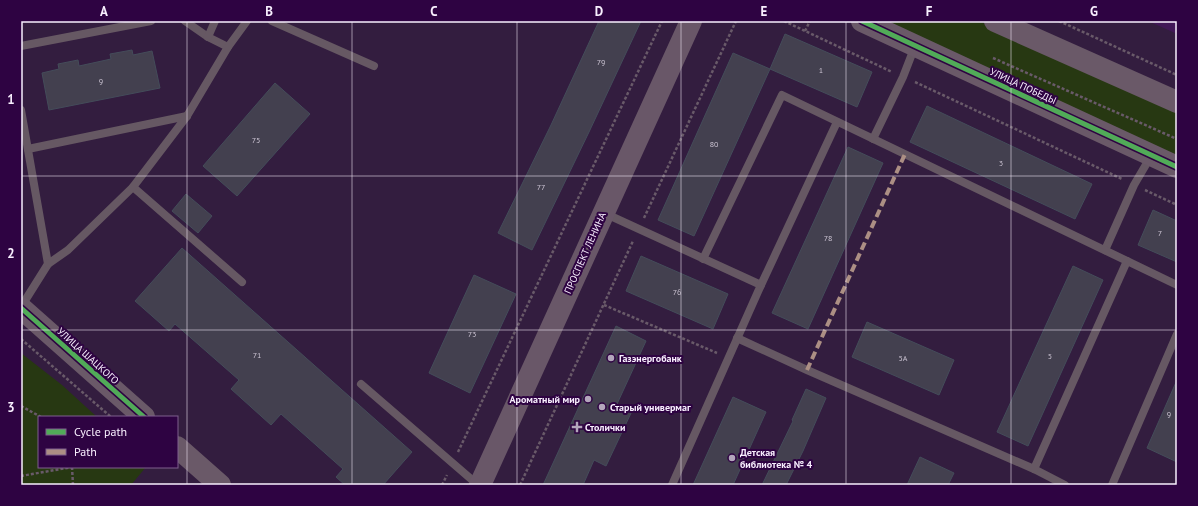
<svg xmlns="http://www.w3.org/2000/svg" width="1198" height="506" viewBox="0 0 1198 506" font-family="'PT Sans',sans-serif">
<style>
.built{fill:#411757}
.green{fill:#273812}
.building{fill:#43404f;stroke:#444c5a}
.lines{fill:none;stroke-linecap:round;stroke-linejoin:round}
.path{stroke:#695a69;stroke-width:2.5;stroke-dasharray:3 2;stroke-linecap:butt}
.lane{stroke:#665863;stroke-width:8}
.secondary{stroke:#6a5968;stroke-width:22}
.primary{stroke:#695768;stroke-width:22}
.quiet{stroke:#ac8f84;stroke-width:4;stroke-dasharray:8 4;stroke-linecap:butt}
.cycleway-casing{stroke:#2e0342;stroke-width:8}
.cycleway{stroke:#51ab58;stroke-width:5}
.grid{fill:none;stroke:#f8effe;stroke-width:1;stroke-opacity:0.55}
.poi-dot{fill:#b3a6bb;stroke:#2e0342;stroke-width:1.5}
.labels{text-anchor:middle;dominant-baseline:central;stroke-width:4;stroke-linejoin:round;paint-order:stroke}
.number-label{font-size:8px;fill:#cbc3d2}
.street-label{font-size:10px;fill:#f8effe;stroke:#2e0342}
.poi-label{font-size:10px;font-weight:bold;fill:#f8effe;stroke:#2e0342;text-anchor:start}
.neatline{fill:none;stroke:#f8effe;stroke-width:1.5}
.grid-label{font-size:13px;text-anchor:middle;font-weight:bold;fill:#f8effe}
</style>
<rect width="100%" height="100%" fill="#331d3f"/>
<!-- built -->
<path class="built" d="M1148,21h29v12h-2z"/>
<!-- green -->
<g class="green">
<path d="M883,21h96l198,92v43z"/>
<path d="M21,353l41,32 35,32h-58v50h107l-15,18h-110z"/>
</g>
<!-- building -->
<g class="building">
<path d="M599,21h42l-52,111 -57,118 -34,-17 53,-108z"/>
<path d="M785,34l87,38 -15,35 -87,-38z"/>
<path d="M132,50l1,5 19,-4 8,37 -111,22 -7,-37 17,-4 -1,-5 20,-4 1,6 32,-7 -1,-5z"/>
<path d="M733,53l37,16 -76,167 -36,-16z"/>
<path d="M275,83l35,31 -73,82 -34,-30z"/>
<path d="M927,106l165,78 -17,35 -165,-77z"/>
<path d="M848,147l35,16 -75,166 -36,-16z"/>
<path d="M186,194l26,22 -14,17 -26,-22z"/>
<path d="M1153,210l24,11v41l-39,-17z"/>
<path d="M182,248l230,204 -29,33h-38l-9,-8 7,-8 -62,-55 -10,11 -40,-36 8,-9 -64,-56 -6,7 -34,-30z"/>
<path d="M641,256l87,38 -15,35 -87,-38z"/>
<path d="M1073,266l30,14 -75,166 -31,-14z"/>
<path d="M474,275l42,19 -46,99 -41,-20z"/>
<path d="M867,322l87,38 -15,35 -87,-38z"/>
<path d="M616,326l30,15 -29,63 15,7 -26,55 -12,-6 -11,25h-40z"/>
<path d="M1177,380v82l-30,-14z"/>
<path d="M806,389l20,9 -23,53 -17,34h-24l31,-64 -1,-1z"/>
<path d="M733,397l33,15 -33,73h-40z"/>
<path d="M920,457l34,16 -6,12h-41z"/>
</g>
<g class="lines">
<!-- path -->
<g class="path">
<path d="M784,21l108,51"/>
<path d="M1059,21l118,54"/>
<path d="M805,31l5,-10"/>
<path d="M993,58l184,81"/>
<path d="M915,82l207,97"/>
<path d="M1145,190l32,15"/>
<path d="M644,218l92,-197"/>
<path d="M604,305l113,48"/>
<path d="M21,339l90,78"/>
<path d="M21,406l20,11"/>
<path d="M458,452l204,-431"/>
<path d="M72,467l1,18"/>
<path d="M21,476l51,-9"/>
<path d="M442,485l5,-10"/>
<path d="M520,485l113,-244"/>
</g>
<!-- lane -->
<g class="lane">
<path d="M185,21l23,16 20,10"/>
<path d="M272,21l102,45"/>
<path d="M208,37l7,-16"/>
<path d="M21,46l130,-25"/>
<path d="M21,110l27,154 -27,43"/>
<path d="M873,139l30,-62 12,-31"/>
<path d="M28,149l159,-33"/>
<path d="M133,187l109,95"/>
<path d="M604,213l157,72 -89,200"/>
<path d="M1105,250l29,-65 17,-29"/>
<path d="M703,259l79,-164 395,190"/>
<path d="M48,264l20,-14 65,-63 54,-71 41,-69 19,-26"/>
<path d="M761,285l76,-163"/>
<path d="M737,338l70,32 227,99 31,16"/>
<path d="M361,384l117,101"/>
<path d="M1034,469l93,-208"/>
<path d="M1112,485l65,-151"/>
</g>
<!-- secondary -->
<g class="secondary">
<path d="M862,21l315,146"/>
<path d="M995,21l182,81"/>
<path d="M21,308l123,109"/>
<path d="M177,447l43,38"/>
</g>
<!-- primary -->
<path class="primary" d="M480,485l211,-464"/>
<!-- quiet -->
<path class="quiet" d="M807,370l98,-216"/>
<defs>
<g id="cycleway">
<path d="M862,21l315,146"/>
<path d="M21,308l123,109"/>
</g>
</defs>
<!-- cycleway casing -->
<use href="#cycleway" class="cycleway-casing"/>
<!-- cycleway -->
<use href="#cycleway" class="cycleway"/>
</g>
<!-- grid -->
<path class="grid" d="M187,21v464M352,21v464M517,21v464M681,21v464M846,21v464M1011,21v464M21,176h1156M21,330h1156"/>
<!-- markers -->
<g class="poi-dot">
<circle cx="611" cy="358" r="4"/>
<circle cx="588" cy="399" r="4"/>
<circle cx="602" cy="407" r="4"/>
<path d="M575 421h4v4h4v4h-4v4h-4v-4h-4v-4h4z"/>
<circle cx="732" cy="458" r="4"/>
</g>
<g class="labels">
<!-- number labels -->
<g class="number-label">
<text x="601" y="62">79</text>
<text x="821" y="70">1</text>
<text x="101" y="81">9</text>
<text x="256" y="140">75</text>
<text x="714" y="144">80</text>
<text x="1001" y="163">3</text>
<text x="541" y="187">77</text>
<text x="1160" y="233">7</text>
<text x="828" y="238">78</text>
<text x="677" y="292">76</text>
<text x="472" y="334">73</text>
<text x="257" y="355">71</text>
<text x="1050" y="356">5</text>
<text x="903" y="358">5А</text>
<text x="1169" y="414">9</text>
</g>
<!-- street labels -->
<g class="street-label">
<text transform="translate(1023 86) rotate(25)">УЛИЦА ПОБЕДЫ</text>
<text transform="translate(585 253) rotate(-66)">ПРОСПЕКТ ЛЕНИНА</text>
<text transform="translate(88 356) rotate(42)">УЛИЦА ШАЦКОГО</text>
</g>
<!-- poi labels -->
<g class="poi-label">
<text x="619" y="358">Газэнергобанк</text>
<text x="580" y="399" text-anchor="end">Ароматный мир</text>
<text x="610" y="407">Старый универмаг</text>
<text x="585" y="427">Столички</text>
<text x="740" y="452">Детская<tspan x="740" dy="12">библиотека № 4</tspan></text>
</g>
</g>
<!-- border -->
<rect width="1198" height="506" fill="none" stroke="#2e0342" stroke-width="44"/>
<!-- legend -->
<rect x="38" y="416" width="140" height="52" fill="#2e0342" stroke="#7f618d"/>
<rect x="46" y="429" width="20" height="6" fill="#51ab58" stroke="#7f618d"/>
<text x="74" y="436" font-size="12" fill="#f8effe">Cycle path</text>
<rect x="46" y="449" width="20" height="6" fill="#ac8f84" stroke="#7f618d"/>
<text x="74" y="456" font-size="12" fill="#f8effe">Path</text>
<rect x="22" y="22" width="1154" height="462" class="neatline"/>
<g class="grid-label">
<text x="104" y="16">A</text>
<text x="269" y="16">B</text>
<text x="434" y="16">C</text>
<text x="599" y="16">D</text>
<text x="764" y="16">E</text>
<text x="929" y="16">F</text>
<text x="1094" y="16">G</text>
<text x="11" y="104">1</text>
<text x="11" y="258">2</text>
<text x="11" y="412">3</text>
</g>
</svg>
